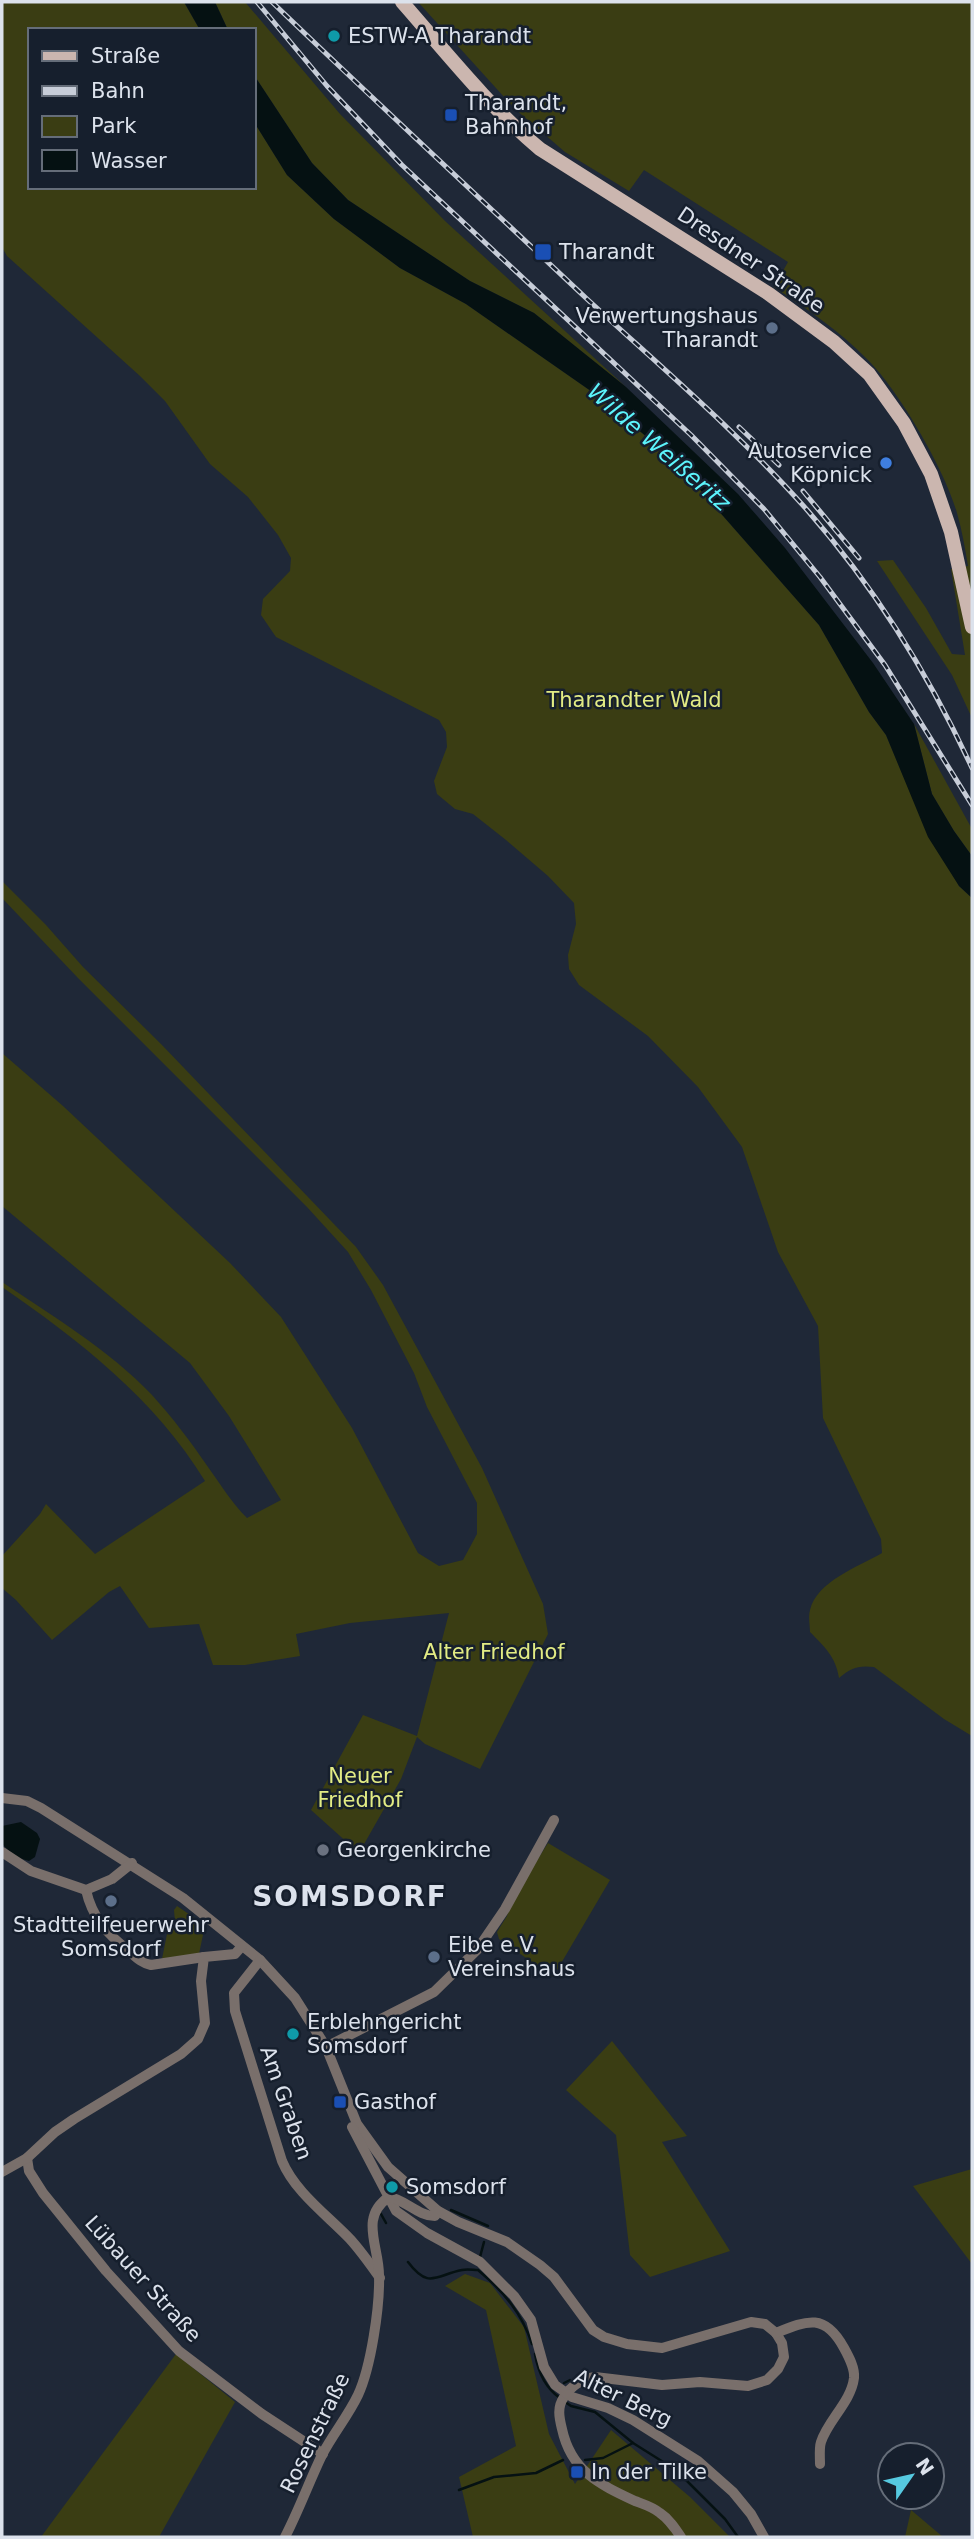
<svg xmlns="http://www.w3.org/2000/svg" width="974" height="2539" viewBox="0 0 974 2539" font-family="'DejaVu Sans',sans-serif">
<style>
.green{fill:#3a3d13}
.water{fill:#051112}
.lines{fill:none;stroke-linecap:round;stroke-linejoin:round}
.stream{stroke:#051112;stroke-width:2.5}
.minor{stroke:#796f6b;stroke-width:10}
.major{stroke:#cbb6af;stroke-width:14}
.rail-casing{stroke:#c7cdd8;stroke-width:5}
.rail{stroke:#161f2d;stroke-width:2.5;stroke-dasharray:8;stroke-linecap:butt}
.culture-dot{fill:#0f9aa8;stroke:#161f2d;stroke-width:2.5}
.transit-dot{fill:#1a4fb4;stroke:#161f2d;stroke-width:2.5}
.service-dot{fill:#5c6f8a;stroke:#161f2d;stroke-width:2.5}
.shop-dot{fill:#3f7fe0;stroke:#161f2d;stroke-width:2.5}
.worship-dot{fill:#6b7280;stroke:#161f2d;stroke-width:2.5}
.labels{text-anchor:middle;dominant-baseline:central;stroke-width:5;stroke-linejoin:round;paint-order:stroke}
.poi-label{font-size:21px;fill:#dce2ec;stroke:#161f2d;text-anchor:start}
.street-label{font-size:21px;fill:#dce2ec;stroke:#161f2d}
.park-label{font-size:21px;fill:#e2eb84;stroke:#161f2d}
.water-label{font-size:23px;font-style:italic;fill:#5cf4fc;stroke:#161f2d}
.district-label{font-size:28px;font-weight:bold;letter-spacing:2px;fill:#dce2ec;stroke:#161f2d}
</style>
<rect width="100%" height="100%" fill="#1f2837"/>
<!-- green -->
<g class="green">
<path d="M2,2h182l16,28h-170v157h224v-65l33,53 47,44 66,49 66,36 132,92 75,63 146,166 50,87 17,23 27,64 46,87 13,12v838l-28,-17 -70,-52c-16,-2 -23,1 -35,11 -3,-21 -15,-32 -29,-46 0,-7 -2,-15 0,-22 7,-29 48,-43 72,-57l-1,-14 -58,-121 -5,-92 -40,-74 -36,-105 -44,-60 -50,-51 -69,-51 -10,-16 -1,-14 8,-31 -2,-21 -26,-27 -42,-36 -33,-26 -18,-5 -18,-15 -3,-13 13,-34 -1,-15 -7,-12 -163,-83 -15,-22 2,-16 27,-28 1,-13 -13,-23 -30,-38 -38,-33 -45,-63 -25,-25 -133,-120 -5,-9z"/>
<path d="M215,2h30l95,112 105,107 181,166 -92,-74 -64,-32 -122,-81 -36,-37 -58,-88v-45h-26z"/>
<path d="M418,2h554v716l-20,-43 -75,-114 16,-1 33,48 26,46 13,1 -14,-86 17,-3c-3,-18 -6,-36 -11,-53 -12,-43 -58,-122 -89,-153 -28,-29 -61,-51 -94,-73l14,-25 -144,-92 -15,21 -64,-39 -50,-43z"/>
<path d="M914,724l58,105v27l-18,-25 -22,-37z"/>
<path d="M2,881l44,44 37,42 78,77 195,203 27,38 99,183 61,136 5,30 -68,135 -55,-25 -8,-7 -16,42 -42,74 -48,-43 52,-95 54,21 32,-123 -99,10 -54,11 4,22 -55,9h-32l-14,-41 -50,4 -29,-42 -11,6 -57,48 -36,-40 -14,-12v-32l38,-42 6,-10 49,50 110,-73c-50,-82 -126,-141 -203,-194v-5c52,35 106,67 150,113 20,22 39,47 56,72 13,18 23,35 39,51l34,-18 -52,-84 -39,-53 -188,-157v-153l61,53 167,157 51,54 71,111 66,125 21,13 24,-6 14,-26v-31l-50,-96 -13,-34 -43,-83 -23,-38 -41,-45 -229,-229 -76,-80z"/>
<path d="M548,1843l62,37 -57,97 -54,-38 -2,-7 10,-16 3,-13z"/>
<path d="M177,1906l28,19 -6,29 -37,5 5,-25 8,-12 -1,-12z"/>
<path d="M612,2041l75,95 -25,6 68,109 -80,26 -20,-22 -14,-120 -50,-45z"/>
<path d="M972,2169v95l-59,-78z"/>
<path d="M465,2274l25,9 34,44 25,107 26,50 36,-54 79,67 40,40h-257l-14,-60 57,-31 -30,-136 -41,-24z"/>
<path d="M176,2354l59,48 -76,135h-118z"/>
<path d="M911,2510l32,27h-38z"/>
</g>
<!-- water -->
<g class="water">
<path d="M184,2h31l13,28h-28z"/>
<path d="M254,75l58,88 36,37 122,81 64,32 92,74 112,107 47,54 88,115 41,61 18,70 22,37 18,25v42l-13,-12 -31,-49 -42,-102 -17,-23 -50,-87 -146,-166 -75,-63 -132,-92 -66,-36 -66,-49 -47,-44 -33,-53z"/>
<path d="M21,1822l16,11 3,6 -5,18 -6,4 -14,-4 -13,-13v-18z"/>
</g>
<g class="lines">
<!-- stream -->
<g class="stream">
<path d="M451,2210l37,16"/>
<path d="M381,2214l5,9"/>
<path d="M480,2257l4,-15"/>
<path d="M408,2262c21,28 28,13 54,8 5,-1 11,0 16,0 25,21 44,43 54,74"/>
<path d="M535,2354c3,17 9,33 25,44"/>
<path d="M577,2376l10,-4"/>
<path d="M564,2383l6,-3"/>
<path d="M565,2402l6,4 24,6 38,31 43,27 49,49 13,18"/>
<path d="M585,2460l18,-2 30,-15"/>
<path d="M459,2490l35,-13 42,-4 27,-13"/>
</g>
<!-- minor -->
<g class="minor">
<path d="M2,1798l25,3 14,7 142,90 77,62 35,38 31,49 31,77 31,43 50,44 20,11 49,20 33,23 14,12 39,53 11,7 23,7 35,4 89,-26 14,2 11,9 6,10 2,14 -6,12 -11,11 -19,6 -48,-4 -38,3 -67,-8c-13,2 -24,9 -31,20 -7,10 -5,20 -2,32 9,42 37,55 73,72 8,3 18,6 25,12 9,6 15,15 21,24"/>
<path d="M2,1852l29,19 55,19 26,-11 20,-16"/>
<path d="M86,1890c6,27 21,44 42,60 8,7 13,13 23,15l53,-8"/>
<path d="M260,1960l-26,33 1,18 47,150c13,31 45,54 68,78 11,12 20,25 30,39"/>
<path d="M326,2047l108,-55 43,-42 28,-41 49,-89"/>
<path d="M352,2127l44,84 31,22 53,29 34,34 17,24 13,47 11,18 17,12 36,11 25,12 65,41 35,31 18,22 13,23"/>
<path d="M27,2158l2,13 14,22 63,78 73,80 83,63 61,40"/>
<path d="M2,2172l25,-14 28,-26 19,-13 107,-65 17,-15 7,-16 -4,-42 3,-24 31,-3 7,-8"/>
<path d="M776,2333c32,-13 49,-20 68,15 5,9 11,20 10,30 -3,24 -26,42 -33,64 -2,6 -1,15 -1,22"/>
<path d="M285,2537c14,-27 24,-55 37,-82 11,-21 26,-39 36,-60 13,-28 22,-89 21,-120 0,-29 -20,-58 10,-78 17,3 29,19 46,19l3,-5"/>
</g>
<!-- major -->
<path class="major" d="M402,2c44,50 86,104 138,147l229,145 65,48 35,32 35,49 27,51 20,58 21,95"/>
<defs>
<g id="rail">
<path d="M257,2l70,84 75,79 289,270 73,74 56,68 65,88 87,140"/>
<path d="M272,2c104,100 210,198 315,297 75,69 154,136 221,212 68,78 121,164 164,257"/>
<path d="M739,427l40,38"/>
<path d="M803,491l56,67"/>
</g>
</defs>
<!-- rail casing -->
<use href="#rail" class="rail-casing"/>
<!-- rail -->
<use href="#rail" class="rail"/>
</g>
<!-- markers -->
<g class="culture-dot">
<circle cx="334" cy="36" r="7"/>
<circle cx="293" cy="2034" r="7"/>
<circle cx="392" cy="2187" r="7"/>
</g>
<g class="transit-dot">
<rect x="444" y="108" width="14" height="14" rx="3.5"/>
<rect x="534" y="243" width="18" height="18" rx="3.5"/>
<rect x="333" y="2095" width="14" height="14" rx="3.5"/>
<rect x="570" y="2465" width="14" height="14" rx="3.5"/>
</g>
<g class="service-dot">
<circle cx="772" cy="328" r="7"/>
<circle cx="111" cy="1901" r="7"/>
<circle cx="434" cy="1957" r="7"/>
</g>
<circle class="shop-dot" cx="886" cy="463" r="7"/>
<circle class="worship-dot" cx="323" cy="1850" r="7"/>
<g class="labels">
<!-- poi labels -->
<g class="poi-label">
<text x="348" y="36">ESTW-A Tharandt</text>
<text x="465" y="103">Tharandt,<tspan x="465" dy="24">Bahnhof</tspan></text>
<text x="559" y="252">Tharandt</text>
<text x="758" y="316" text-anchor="end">Verwertungshaus<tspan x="758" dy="24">Tharandt</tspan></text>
<text x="872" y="451" text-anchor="end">Autoservice<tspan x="872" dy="24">Köpnick</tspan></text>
<text x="337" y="1850">Georgenkirche</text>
<text x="111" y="1925" text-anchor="middle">Stadtteilfeuerwehr<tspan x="111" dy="24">Somsdorf</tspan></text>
<text x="448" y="1945">Eibe e.V.<tspan x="448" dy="24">Vereinshaus</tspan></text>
<text x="307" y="2022">Erblehngericht<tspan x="307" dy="24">Somsdorf</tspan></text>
<text x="354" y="2102">Gasthof</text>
<text x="406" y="2187">Somsdorf</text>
<text x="591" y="2472">In der Tilke</text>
</g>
<!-- street labels -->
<g class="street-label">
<text transform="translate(751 260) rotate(34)">Dresdner Straße</text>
<text transform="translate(286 2103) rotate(71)">Am Graben</text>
<text transform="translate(143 2279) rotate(48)">Lübauer Straße</text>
<text transform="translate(623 2398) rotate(26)">Alter Berg</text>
<text transform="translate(315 2433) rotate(-64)">Rosenstraße</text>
</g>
<!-- park labels -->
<g class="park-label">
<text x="634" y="700">Tharandter Wald</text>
<text x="494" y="1652">Alter Friedhof</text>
<text x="360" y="1776">Neuer<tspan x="360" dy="24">Friedhof</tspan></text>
</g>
<!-- water labels -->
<g class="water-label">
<text transform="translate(659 447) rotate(41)">Wilde Weißeritz</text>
</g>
<!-- district labels -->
<g class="district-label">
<text x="350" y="1896">SOMSDORF</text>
</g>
</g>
<!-- border -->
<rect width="974" height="2539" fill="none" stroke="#dce2ec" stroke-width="7"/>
<!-- legend -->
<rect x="28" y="28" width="228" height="161" fill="#161f2d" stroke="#656d79" stroke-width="2"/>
<rect x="42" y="51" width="35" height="10" fill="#cbb6af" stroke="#656d79" stroke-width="2"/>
<text x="91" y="63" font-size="21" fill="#dce2ec">Straße</text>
<rect x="42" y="86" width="35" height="10" fill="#c7cdd8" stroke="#656d79" stroke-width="2"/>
<text x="91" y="98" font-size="21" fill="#dce2ec">Bahn</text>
<rect x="42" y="116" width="35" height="21" fill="#3a3d13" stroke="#656d79" stroke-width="2"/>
<text x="91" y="133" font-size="21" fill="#dce2ec">Park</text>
<rect x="42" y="150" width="35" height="21" fill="#051112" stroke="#656d79" stroke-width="2"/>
<text x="91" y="168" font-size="21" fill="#dce2ec">Wasser</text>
<!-- north arrow -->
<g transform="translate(911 2476) rotate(56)"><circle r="33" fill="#161f2d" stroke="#656d79" stroke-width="2"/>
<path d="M0-5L12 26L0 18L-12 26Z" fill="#56c9e0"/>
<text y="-10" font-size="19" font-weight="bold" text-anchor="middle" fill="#dce2ec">N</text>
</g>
</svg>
